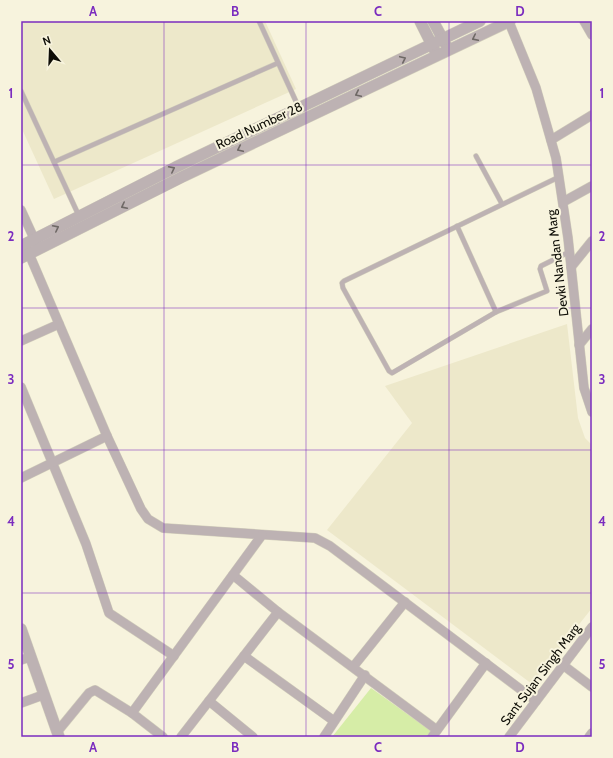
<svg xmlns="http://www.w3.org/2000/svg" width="613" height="758" viewBox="0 0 613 758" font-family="Cabin,sans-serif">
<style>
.built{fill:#ede8ca}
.green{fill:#d6eda7}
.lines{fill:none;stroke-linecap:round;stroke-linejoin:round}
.service-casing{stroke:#d2cebb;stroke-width:5.5}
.minor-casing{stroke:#d2cebb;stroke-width:10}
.tertiary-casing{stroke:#d2cebb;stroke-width:12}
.service{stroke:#bdb2b3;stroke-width:4.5}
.minor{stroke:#bdb2b3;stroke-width:9}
.tertiary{stroke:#bdb2b3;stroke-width:11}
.oneway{stroke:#6e6865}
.grid{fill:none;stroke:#7b2cbf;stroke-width:1;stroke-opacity:0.55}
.labels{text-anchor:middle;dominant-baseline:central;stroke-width:4;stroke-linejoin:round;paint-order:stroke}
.street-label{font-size:13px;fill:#0e0d06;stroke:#f7f3dd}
.neatline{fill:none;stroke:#7b2cbf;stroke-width:1.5}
.grid-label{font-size:13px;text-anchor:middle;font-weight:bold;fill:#7b2cbf}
</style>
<rect width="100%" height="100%" fill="#f7f3dd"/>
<!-- built -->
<g class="built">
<path d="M21,21h244l31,68 -242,110 -33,-72z"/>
<path d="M567,324l11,94 7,20 7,7v163l-60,76 -205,-154 85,-107 -27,-37z"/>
</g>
<!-- green -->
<path class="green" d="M371,688l60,43 -4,6h-95z"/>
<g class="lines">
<defs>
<g id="service">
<path d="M259,21l40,87"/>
<path d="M21,91l58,125"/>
<path d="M476,156l26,48"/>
<path d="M54,162l224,-99"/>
<path d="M559,177l-215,104 -2,2 1,5 46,83 3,2 104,-61 51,-21 -7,-22 1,-3 28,-14"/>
<path d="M457,226l39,86"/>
</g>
<g id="minor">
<path d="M584,21l8,14"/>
<path d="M509,22l27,66 20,70 12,80 16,150 8,24"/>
<path d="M551,140l41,-25"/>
<path d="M563,202l29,-16"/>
<path d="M21,210l16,35"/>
<path d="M27,249l80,187 34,73 7,10 15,9 152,10 15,8 206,155"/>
<path d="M571,267l21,-26"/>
<path d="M21,341l38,-17"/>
<path d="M579,345l13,-16"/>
<path d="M21,387l65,157 23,69 65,43"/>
<path d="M21,478l86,-42"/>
<path d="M233,575l45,37 159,118"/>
<path d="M244,656l90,65"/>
<path d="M21,660l9,-3"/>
<path d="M563,665l29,22"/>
<path d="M353,667l52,-65"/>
<path d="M209,701l44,36"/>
<path d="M21,703l22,-8"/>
<path d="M132,713l130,-178"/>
<path d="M57,732l32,-39 6,-3 37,23 31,24"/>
<path d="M181,737l97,-125"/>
<path d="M324,737l41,-62"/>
<path d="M432,737l54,-74"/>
<path d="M509,737l83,-110"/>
<path d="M589,737l3,-4"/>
</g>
<g id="tertiary">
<path d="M420,21l15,30"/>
<path d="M433,21l13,24"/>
<path d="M21,246l155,-79 304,-146"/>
<path d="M21,258l163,-82 326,-155"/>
<path d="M21,629l38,108"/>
</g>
</defs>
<!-- service casing -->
<use href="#service" class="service-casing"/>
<!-- minor casing -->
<use href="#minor" class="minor-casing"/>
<!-- tertiary casing -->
<use href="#tertiary" class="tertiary-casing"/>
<!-- service -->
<use href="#service" class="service"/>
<!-- minor -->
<use href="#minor" class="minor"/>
<!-- tertiary -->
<use href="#tertiary" class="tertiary"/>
</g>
<!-- one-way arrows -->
<defs><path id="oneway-chevron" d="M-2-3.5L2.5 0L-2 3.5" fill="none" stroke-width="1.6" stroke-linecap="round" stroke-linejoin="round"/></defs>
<g class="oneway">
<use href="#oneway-chevron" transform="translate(475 38) rotate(154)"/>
<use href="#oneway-chevron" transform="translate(403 59) rotate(-25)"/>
<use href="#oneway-chevron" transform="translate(358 94) rotate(155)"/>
<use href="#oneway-chevron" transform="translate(240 149) rotate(155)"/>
<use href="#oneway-chevron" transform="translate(172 169) rotate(-27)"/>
<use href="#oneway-chevron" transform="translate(124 206) rotate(153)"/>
<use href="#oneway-chevron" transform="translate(56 228) rotate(-27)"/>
</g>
<!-- grid -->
<path class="grid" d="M164,21v716M306,21v716M449,21v716M21,165h571M21,308h571M21,450h571M21,593h571"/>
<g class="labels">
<!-- street labels -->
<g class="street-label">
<text transform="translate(259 125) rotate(-25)">Road Number 28</text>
<text transform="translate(557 263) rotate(-97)">Devki Nandan Marg</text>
<text transform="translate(540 674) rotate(-53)">Sant Sujan Singh Marg</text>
</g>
</g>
<!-- border -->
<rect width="613" height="758" fill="none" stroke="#f7f3dd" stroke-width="44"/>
<!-- north arrow -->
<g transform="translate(50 50) rotate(341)" stroke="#f7f3dd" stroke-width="3" paint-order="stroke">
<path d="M0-3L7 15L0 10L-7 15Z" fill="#0e0d06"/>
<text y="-6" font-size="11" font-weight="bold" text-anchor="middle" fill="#0e0d06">N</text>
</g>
<rect x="22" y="22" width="569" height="714" class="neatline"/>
<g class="grid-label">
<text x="93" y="16">A</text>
<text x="235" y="16">B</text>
<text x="378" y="16">C</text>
<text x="520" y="16">D</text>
<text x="11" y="98">1</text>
<text x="602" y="98">1</text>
<text x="11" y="241">2</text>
<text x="602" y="241">2</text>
<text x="11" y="384">3</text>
<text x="602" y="384">3</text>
<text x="11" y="526">4</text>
<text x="602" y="526">4</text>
<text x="11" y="669">5</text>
<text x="602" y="669">5</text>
<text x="93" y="752">A</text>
<text x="235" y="752">B</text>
<text x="378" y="752">C</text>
<text x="520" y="752">D</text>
</g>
</svg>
